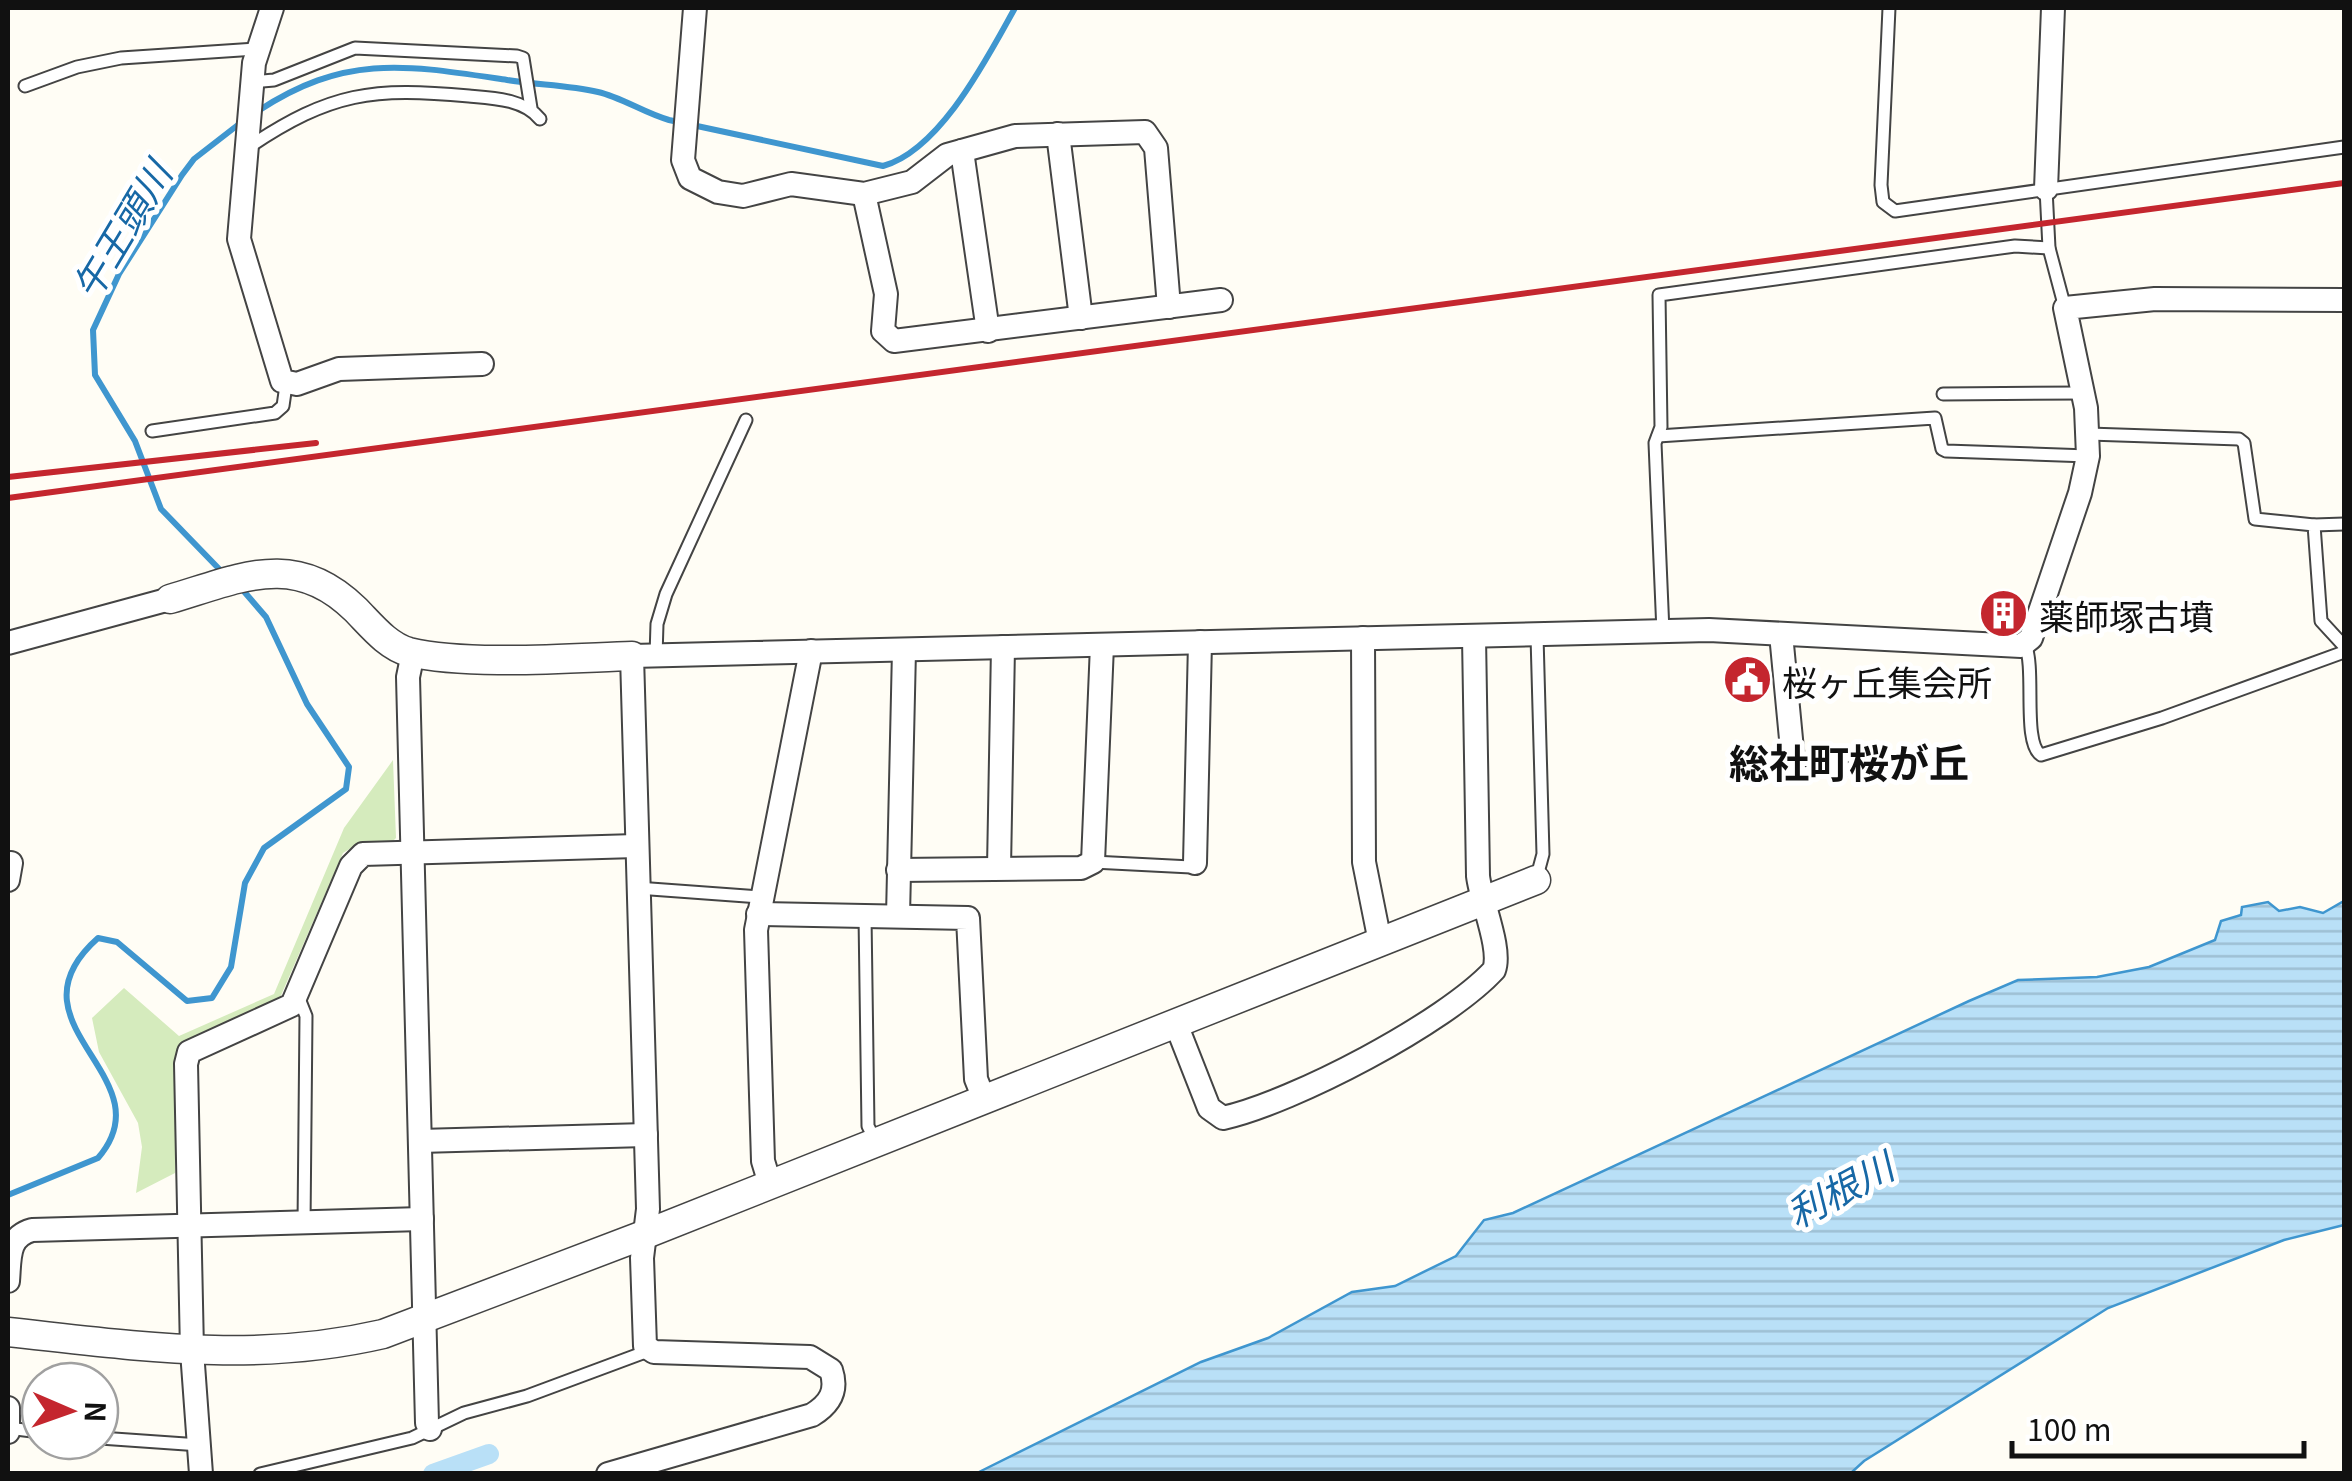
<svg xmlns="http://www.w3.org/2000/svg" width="2352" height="1481" viewBox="0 0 2352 1481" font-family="Georgia,'Noto Sans JP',serif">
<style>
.park{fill:#d5ebbd}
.water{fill:url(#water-rules);stroke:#3f96cf;stroke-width:2.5}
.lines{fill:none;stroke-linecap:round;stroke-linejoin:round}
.stream{stroke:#3f96cf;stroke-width:6}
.canal{stroke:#b9e0f7;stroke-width:20}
.service-casing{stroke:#444;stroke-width:15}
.minor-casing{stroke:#444;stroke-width:26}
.tertiary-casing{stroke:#444;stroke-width:31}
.service{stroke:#fff;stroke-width:11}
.minor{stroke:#fff;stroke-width:22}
.tertiary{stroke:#fff;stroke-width:28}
.rail{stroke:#c4262e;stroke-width:6}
.labels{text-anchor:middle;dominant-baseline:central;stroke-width:10;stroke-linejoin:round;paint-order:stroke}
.poi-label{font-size:35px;fill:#111;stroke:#fff;text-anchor:start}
.water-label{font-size:38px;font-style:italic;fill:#1768a6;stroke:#fff}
.quarter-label{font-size:40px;font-weight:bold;fill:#111;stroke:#fff}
</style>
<defs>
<pattern id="water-rules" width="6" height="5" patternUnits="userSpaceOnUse" patternTransform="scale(2.5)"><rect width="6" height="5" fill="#b9e0f7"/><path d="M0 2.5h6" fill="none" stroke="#9ebfd3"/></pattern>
</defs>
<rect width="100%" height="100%" fill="#fffdf5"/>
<!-- park -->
<path class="park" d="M393,760l3,78 -8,8 -37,2 -8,5 -64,147 -101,47 -3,126 -39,20 6,-46 -4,-24 -39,-71 -7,-34 32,-30 55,48 95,-42 70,-166z"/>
<!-- water -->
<path class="water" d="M2344,901v324l-60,15 -176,68 -244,153 -13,12h-874l224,-111 67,-24 84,-46 43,-6 61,-30 28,-36 29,-7 456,-212 49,-21 79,-3 52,-10 66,-27 6,-19 20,-6 1,-8 26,-5 11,9 21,-4 23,6z"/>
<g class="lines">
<!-- stream -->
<g class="stream">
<path d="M258,111c88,-58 149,-46 249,-31 30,5 61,5 91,12 23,5 46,21 71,28l214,46c58,-16 105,-110 132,-158"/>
<path d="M224,574l-63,-65 -26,-68 -40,-66 -2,-45 26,-56 63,-99 12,-16 49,-38"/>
<path d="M8,1195l90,-37c71,-82 -98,-133 0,-220l19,4 70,59 25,-3 19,-31 14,-84 19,-35 82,-59 3,-22 -42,-63 -41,-87 -25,-29"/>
</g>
<!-- canal -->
<path class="canal" d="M433,1474l56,-20"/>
<defs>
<g id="service">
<path d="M1889,8l-8,177 2,17 12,9 449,-64"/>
<path d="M252,82l22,-2 81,-32 162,8 6,2 8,50"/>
<path d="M25,86l52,-19 44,-9 135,-9"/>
<path d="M249,147c82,-55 124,-60 220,-51 24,2 55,3 71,23"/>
<path d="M2046,189l3,59 16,60"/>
<path d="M1943,394l140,-1"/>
<path d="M152,431l123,-18 8,-7 3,-21"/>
<path d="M2089,434l150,5 5,4 11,76 59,6 7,96 23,25"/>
<path d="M1658,436l277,-18 7,31 4,2 142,5"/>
<path d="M2314,525l30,-1"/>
<path d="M1663,632l-8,-189 6,-16 -2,-132 356,-49 34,2"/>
<path d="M2025,644c11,25 -3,99 16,111l121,-37 182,-66"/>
<path d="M656,656l1,-32 9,-30 80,-174"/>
<path d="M1793,760l9,13 65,-6"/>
<path d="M1093,862l98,5 4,-4"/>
<path d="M1536,880l7,-26 -6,-218"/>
<path d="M637,888l123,9"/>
<path d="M865,916l3,210 8,16"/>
<path d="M298,996l8,20 -2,209"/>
<path d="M8,1428l32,4"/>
<path d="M100,1438l100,7"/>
<path d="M260,1474l152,-36 52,-25 63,-17 121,-45"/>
</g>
<g id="minor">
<path d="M272,8l-18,55 -15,176 43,142 15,3 42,-15 143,-5"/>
<path d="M695,8l-12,152 7,18 28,14 25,4 48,-12 73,10 48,-12 35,-27 68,-19 130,-4 11,16 13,159"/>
<path d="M1058,134l23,184"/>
<path d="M962,151l26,180"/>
<path d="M2046,189l7,-181"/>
<path d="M864,194l22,100 -3,37 11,10 327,-41"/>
<path d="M1781,634l12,126"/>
<path d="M1363,638l1,224 16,80"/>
<path d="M8,643l162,-44"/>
<path d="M413,653l-5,24 19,746 3,6"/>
<path d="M1195,863l5,-221"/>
<path d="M999,868l4,-221"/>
<path d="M898,870l183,-2 12,-6 9,-217"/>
<path d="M8,880l3,-17"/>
<path d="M758,914l210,4 8,161 8,20"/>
<path d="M898,916l6,-266"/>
<path d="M1176,1024l33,84 14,10c71,-16 222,-95 271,-148 8,-21 -13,-68 -16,-94l-4,-239"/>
<path d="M420,1141l226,-6"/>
<path d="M770,1184l-7,-23 -7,-231 55,-279"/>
<path d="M8,1281c2,-23 -1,-44 24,-51l390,-11"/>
<path d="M8,1408v24"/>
<path d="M201,1474l-9,-123 -6,-287 3,-12 103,-47 59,-139 12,-12 273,-8"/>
<path d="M608,1474l204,-59c18,-11 26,-24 19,-45l-21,-13 -156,-5 -9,-6 -3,-88 6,-49 -16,-553 1077,-26 312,16 10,-8 49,-145 8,-37 -2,-48 -21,-100 90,-9 189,1"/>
</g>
<g id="tertiary">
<path d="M170,599c71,-21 125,-49 185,10 16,16 32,37 54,43 59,14 161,6 223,4"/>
<path d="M8,1332c130,14 245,32 375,2l263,-100 890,-354"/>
</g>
</defs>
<!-- service casing -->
<use href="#service" class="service-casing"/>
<!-- minor casing -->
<use href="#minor" class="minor-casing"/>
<!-- tertiary casing -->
<use href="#tertiary" class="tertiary-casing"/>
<!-- service -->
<use href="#service" class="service"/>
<!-- minor -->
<use href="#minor" class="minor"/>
<!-- tertiary -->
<use href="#tertiary" class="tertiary"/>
<!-- rail -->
<g class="rail">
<path d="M8,477l308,-34"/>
<path d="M8,498l2336,-315"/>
</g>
</g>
<!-- icons -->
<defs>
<symbol id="building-disc" viewBox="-11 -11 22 22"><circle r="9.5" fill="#c4262e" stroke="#fff"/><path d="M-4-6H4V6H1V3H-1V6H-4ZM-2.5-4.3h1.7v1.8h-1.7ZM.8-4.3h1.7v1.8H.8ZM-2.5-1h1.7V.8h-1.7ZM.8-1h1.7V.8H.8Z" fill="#fff"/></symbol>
<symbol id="civic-disc" viewBox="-11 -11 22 22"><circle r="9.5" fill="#c4262e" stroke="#fff"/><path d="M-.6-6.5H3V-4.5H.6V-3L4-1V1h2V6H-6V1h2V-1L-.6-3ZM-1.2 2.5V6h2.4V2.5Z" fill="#fff"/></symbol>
</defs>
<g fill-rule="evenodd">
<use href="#building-disc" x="1976" y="586" width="55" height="55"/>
<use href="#civic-disc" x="1720" y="652" width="55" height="55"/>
</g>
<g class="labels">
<!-- poi labels -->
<g class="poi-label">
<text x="2039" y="614">薬師塚古墳</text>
<text x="1782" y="680">桜ヶ丘集会所</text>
</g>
<!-- water labels -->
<g class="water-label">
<text transform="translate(120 229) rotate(-59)">午王頭川</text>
<text transform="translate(1839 1188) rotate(-28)">利根川</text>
</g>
<!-- quarter labels -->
<g class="quarter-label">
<text x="1849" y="761">総社町桜が丘</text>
</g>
</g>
<!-- border -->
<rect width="2352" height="1481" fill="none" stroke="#111111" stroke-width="20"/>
<!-- north arrow -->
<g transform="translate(70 1411) rotate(92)"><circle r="48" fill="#ffffff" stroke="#a0a0a0" stroke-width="2.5"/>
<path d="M0-8L18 38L0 25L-18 38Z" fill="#c4262e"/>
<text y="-15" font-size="28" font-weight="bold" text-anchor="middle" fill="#111111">N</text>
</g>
<!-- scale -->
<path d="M2012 1441v15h292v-15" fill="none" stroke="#111111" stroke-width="5"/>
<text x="2027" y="1441" font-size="30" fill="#111111" stroke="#ffffff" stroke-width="8" paint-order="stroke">100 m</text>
</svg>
